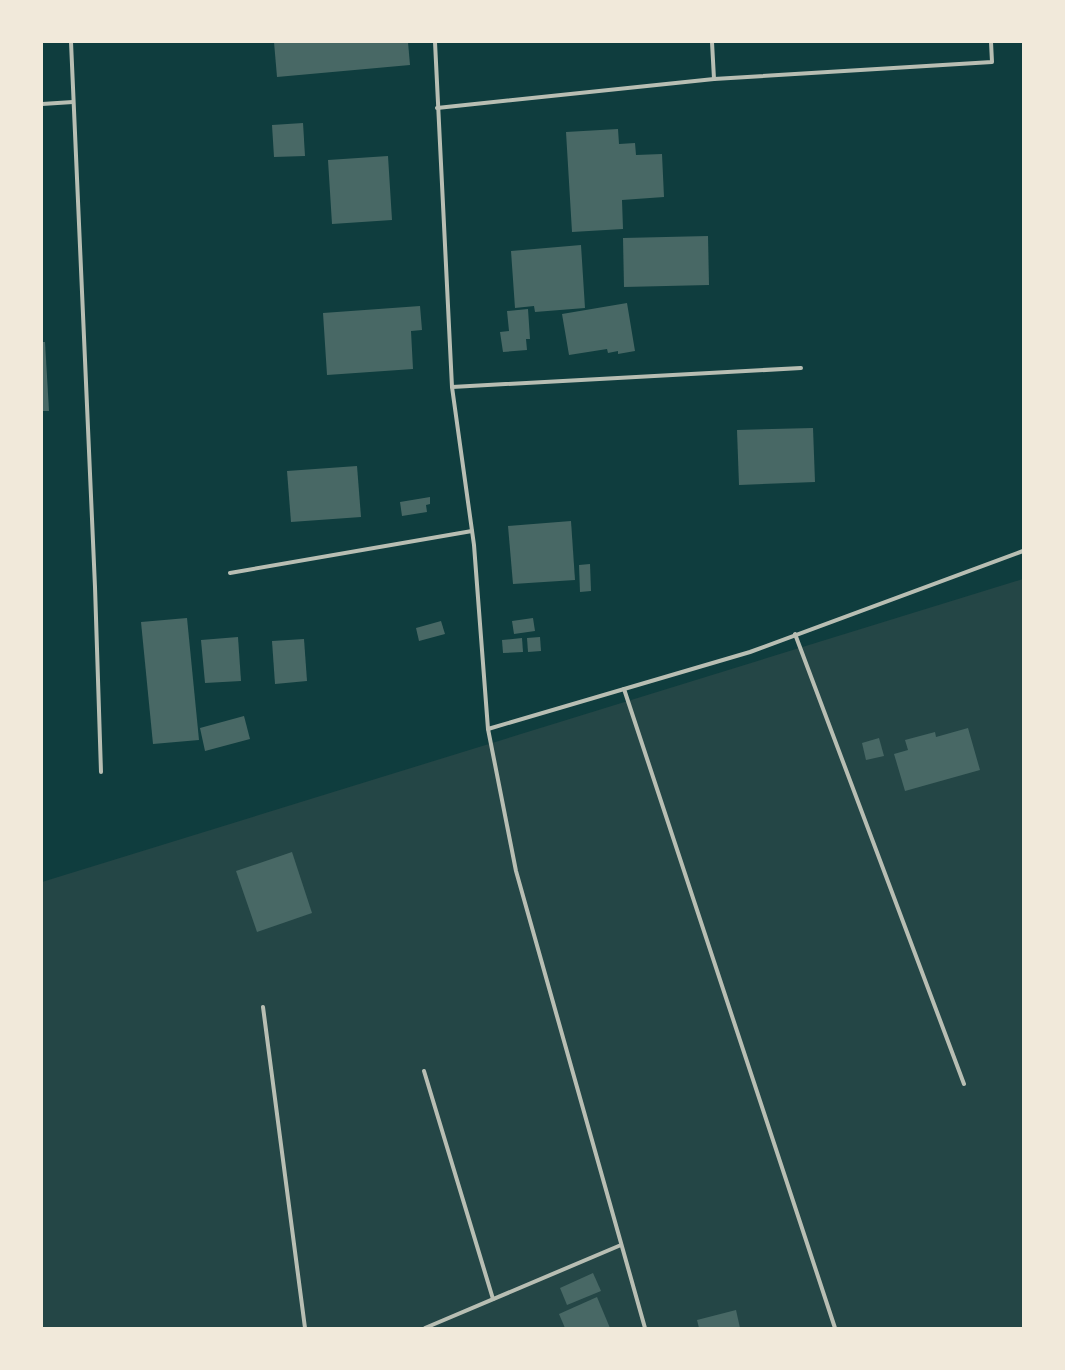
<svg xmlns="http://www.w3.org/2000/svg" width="1065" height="1370" viewBox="0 0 1065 1370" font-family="Ubuntu,sans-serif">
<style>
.green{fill:#244646}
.building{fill:#486865}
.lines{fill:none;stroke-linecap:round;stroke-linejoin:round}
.minor{stroke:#b8beb3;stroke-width:4}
</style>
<rect width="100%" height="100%" fill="#0f3d3e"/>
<!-- green -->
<path class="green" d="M1023,579v749h-981v-446z"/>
<!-- building -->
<g class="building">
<path d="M274,42h134l2,23 -133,12z"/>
<path d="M303,123l2,33 -31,1 -2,-32z"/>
<path d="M618,129l1,15 16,-1 1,12 26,-1 2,43 -42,3 1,29 -51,3 -6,-100z"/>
<path d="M388,156l4,64 -60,4 -4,-64z"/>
<path d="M708,236l1,49 -85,2 -1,-49z"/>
<path d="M581,245l4,63 -50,4 -1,-6 -19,2 -4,-57z"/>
<path d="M627,303l8,48 -17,3v-3l-10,2 -1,-4 -38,6 -7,-41z"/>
<path d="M420,306l2,24 -11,1 2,38 -86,6 -4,-62z"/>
<path d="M528,309l2,30h-4l1,11 -24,2 -3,-20 9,-1 -2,-20z"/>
<path d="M42,342h3l4,69h-7z"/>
<path d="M813,428l2,54 -76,3 -2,-55z"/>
<path d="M357,466l4,51 -70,5 -4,-51z"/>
<path d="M430,497v7l-4,1 1,7 -25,4 -2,-14z"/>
<path d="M571,521l4,59 -62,4 -5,-58z"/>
<path d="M590,564l1,27 -11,1 -1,-27z"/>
<path d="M187,618l12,122 -46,4 -12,-122z"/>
<path d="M533,618l2,13 -21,3 -2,-13z"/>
<path d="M441,621l4,13 -26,7 -3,-13z"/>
<path d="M238,637l3,44 -36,2 -4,-43z"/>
<path d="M540,637l1,14 -13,1 -1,-14z"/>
<path d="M522,638l1,14 -20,1 -1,-13z"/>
<path d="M304,639l3,42 -32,3 -3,-43z"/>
<path d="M244,716l6,23 -45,12 -5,-23z"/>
<path d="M968,728l12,42 -75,21 -11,-37 14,-4 -3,-10 30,-8 1,5z"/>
<path d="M879,738l5,18 -18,4 -4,-17z"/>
<path d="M292,852l20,61 -55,19 -21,-61z"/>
<path d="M593,1273l8,18 -34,14 -7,-17z"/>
<path d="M597,1297l13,31h-45l-6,-14z"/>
<path d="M736,1310l4,18h-41l-2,-8z"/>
</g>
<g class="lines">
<!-- minor -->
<g class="minor">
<path d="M71,42l24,545 6,185"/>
<path d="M435,42l17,345 22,158 14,184 28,142 129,457"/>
<path d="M712,42l2,37"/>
<path d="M42,104l31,-2"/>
<path d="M437,108l277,-29 278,-17 -1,-20"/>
<path d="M452,387l349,-19"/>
<path d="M230,573l242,-42"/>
<path d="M795,634l169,450"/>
<path d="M624,689l211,639"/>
<path d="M488,729l262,-77 273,-101"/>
<path d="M263,1007l42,321"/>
<path d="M424,1071l69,228"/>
<path d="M425,1328l196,-83"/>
</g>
</g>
<!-- border -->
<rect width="1065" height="1370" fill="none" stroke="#f1e9da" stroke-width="86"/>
</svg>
